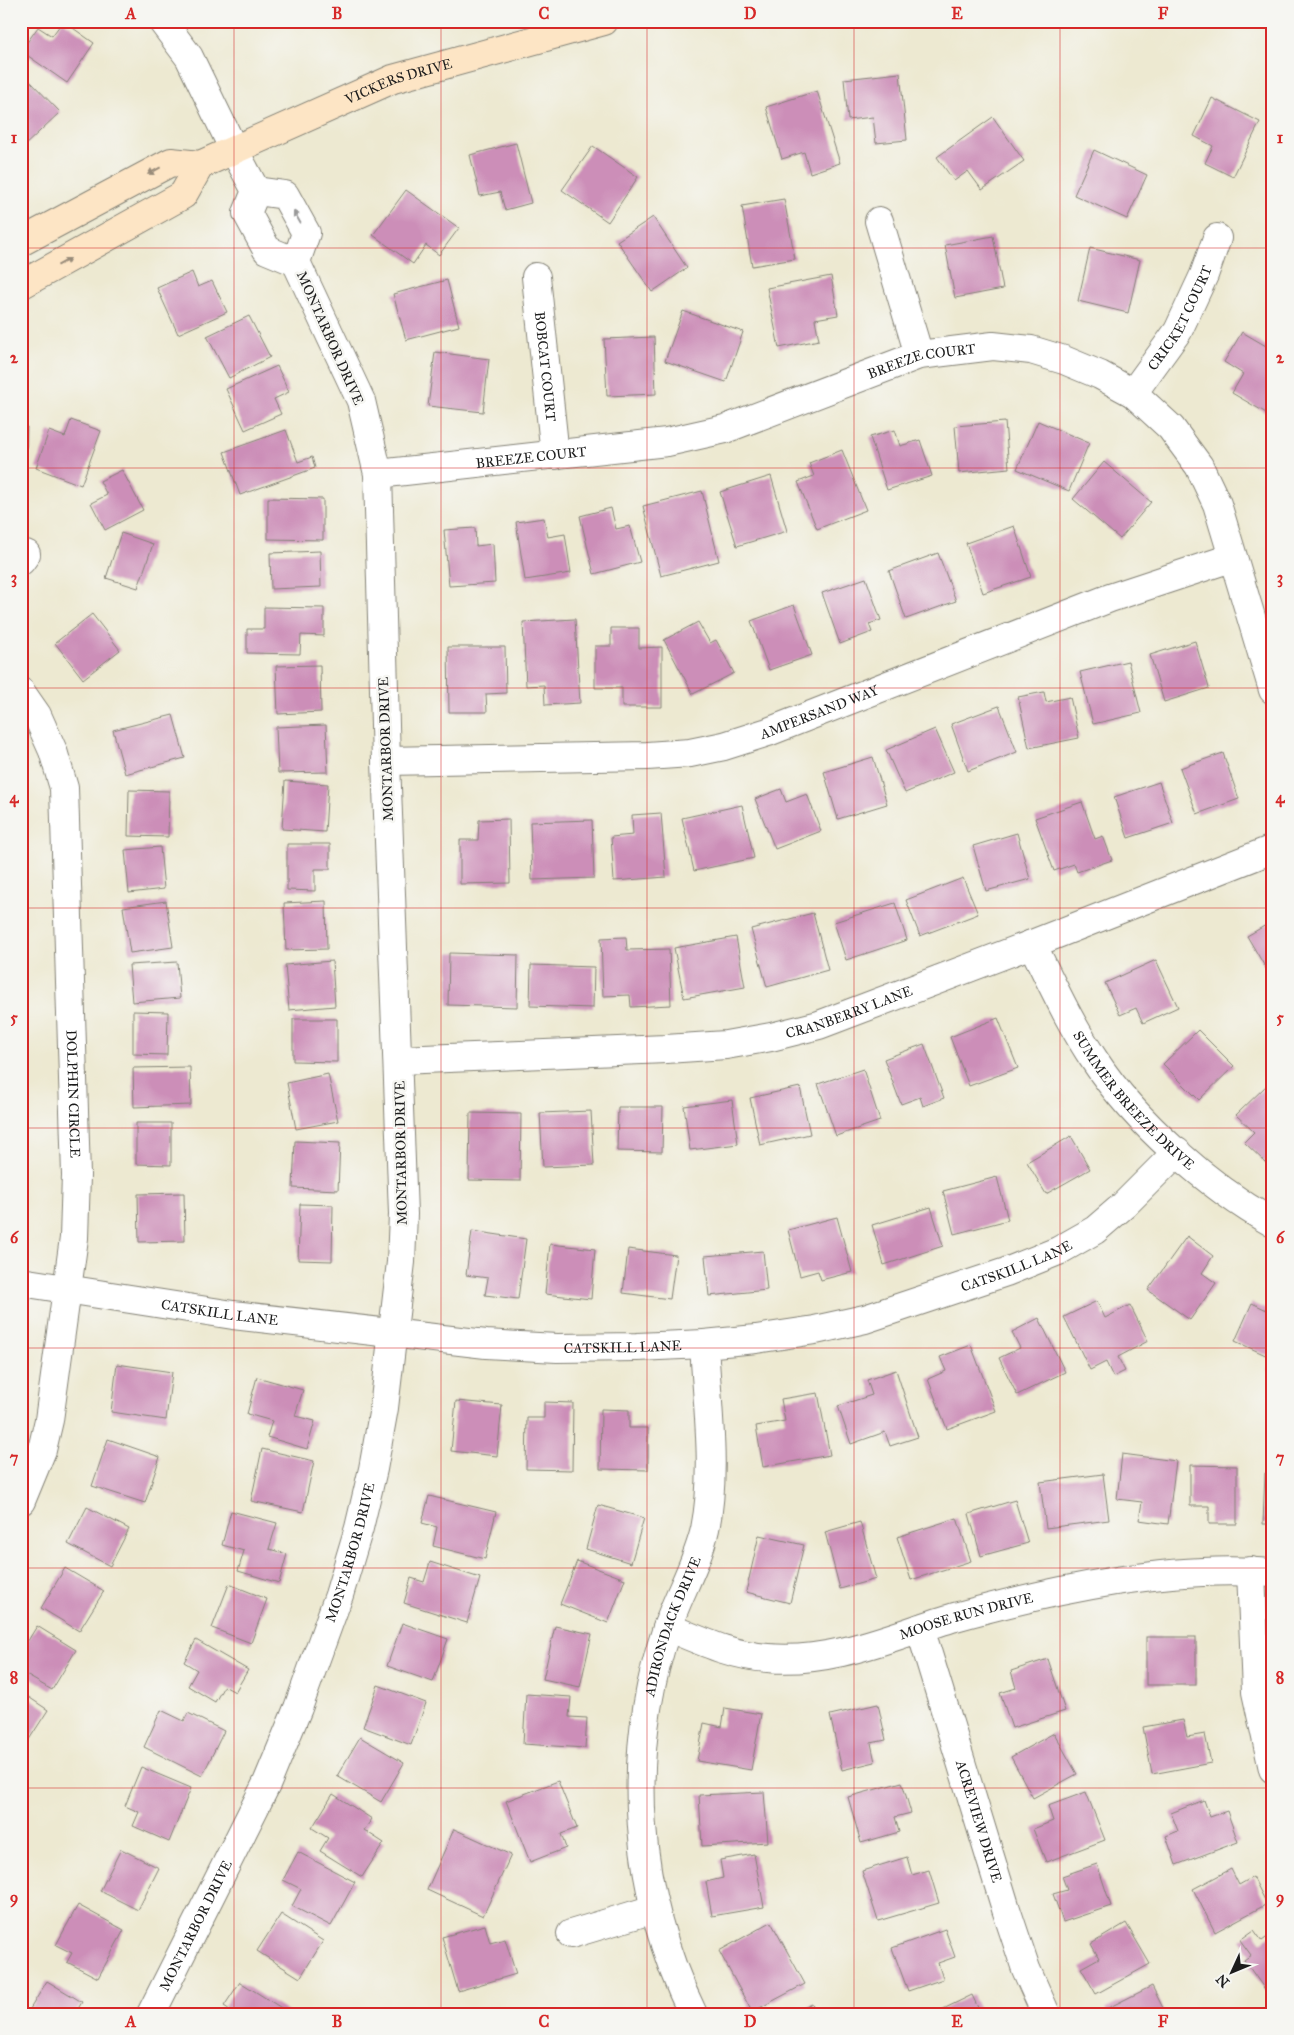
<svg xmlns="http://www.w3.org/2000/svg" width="1294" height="2035" viewBox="0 0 1294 2035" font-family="'IM FELL Great Primer',serif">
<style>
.building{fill:#cc8eb8}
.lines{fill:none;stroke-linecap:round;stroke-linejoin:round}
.street-casing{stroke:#848276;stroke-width:30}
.secondary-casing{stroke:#848276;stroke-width:30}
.street{stroke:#fff;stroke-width:28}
.secondary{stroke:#fde5c5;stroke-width:28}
.oneway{fill:#988b79}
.oneway2{fill:#999}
.grid{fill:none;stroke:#d62828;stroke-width:1;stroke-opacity:0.55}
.labels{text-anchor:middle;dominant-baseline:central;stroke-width:5;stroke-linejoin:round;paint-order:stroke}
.street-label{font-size:14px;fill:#1c1c1c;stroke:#f6f6f2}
.neatline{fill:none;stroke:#d62828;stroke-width:2}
.grid-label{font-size:16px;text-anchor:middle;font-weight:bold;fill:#d62828}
</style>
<rect width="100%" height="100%" fill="#f6f6f2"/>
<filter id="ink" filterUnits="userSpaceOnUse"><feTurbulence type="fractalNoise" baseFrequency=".02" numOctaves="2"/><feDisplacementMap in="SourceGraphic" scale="10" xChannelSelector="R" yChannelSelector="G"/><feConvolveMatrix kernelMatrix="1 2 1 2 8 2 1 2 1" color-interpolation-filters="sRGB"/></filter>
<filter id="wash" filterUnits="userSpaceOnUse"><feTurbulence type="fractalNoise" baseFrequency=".0096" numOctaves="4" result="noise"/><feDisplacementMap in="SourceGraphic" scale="20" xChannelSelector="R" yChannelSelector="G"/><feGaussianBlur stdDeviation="1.12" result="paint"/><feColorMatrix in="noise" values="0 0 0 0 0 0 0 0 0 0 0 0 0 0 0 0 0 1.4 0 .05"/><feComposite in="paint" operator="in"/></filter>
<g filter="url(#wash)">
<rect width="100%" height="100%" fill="#ede9d1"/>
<g id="blocks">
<!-- building -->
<g class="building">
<path d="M63,21l31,22 -27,40 -46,-32 17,-24 14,9z"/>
<path d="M900,73l7,67 -31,3 -3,-26 -25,3 -4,-41z"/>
<path d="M28,79l32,33 -39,37v-64z"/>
<path d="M817,91l23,72 -30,10 -6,-21 -22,7 -16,-52z"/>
<path d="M1212,98l48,24 -27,55 -28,-14 8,-17 -19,-10z"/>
<path d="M993,117l31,44 -42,29 -14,-19 -14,10 -17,-24z"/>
<path d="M516,143l15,60 -26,7 -5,-18 -20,4 -10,-41z"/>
<path d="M593,146l45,31 -30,45 -46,-32z"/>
<path d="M1094,150l53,25 -20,44 -53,-24z"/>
<path d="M406,190l53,38 -20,27 -13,-10 -13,19 -40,-29z"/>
<path d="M784,199l11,60 -43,7 -10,-60z"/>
<path d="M653,217l34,51 -35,24 -35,-51z"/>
<path d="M993,236l10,53 -48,9 -10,-53z"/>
<path d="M1090,248l50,12 -12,53 -50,-12z"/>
<path d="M192,272l6,15 14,-6 15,31 -49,22 -21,-46z"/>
<path d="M831,276l7,39 -23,4 4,21 -40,8 -12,-60z"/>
<path d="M447,280l12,46 -53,14 -13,-46z"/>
<path d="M683,311l60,21 -17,50 -61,-21z"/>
<path d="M249,316l21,41 -41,21 -22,-42z"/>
<path d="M1242,332l31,18v56l-5,8 -36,-21 11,-19 -19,-12z"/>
<path d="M654,337l2,57 -49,2 -3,-57z"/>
<path d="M435,352l54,7 -6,53 -55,-6z"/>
<path d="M277,366l12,26 -15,7 7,15 -36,16 -19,-41z"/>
<path d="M71,420l30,11 -20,54 -45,-17 13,-37 16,6z"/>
<path d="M1038,421l51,22 -20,48 -52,-22z"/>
<path d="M1005,422l4,46 -50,5 -4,-47z"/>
<path d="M21,427h6l-1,45h-5z"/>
<path d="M286,430l12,32 14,-5 3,11 -75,27 -16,-43z"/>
<path d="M895,430l5,16 20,-6 12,36 -45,14 -17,-53z"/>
<path d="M842,450l24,60 -49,19 -19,-47 16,-6 -5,-13z"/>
<path d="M1104,462l47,40 -31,37 -47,-40z"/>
<path d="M122,470l21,40 -38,20 -14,-27 16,-8 -7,-14z"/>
<path d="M771,476l16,55 -50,15 -17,-54z"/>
<path d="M702,491l17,70 -58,15 -18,-70z"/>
<path d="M268,498l55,1v41l-55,-1z"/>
<path d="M611,508l5,21 14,-3 10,36 -46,12 -14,-58z"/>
<path d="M544,518l4,19 17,-3 6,39 -46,7 -9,-58z"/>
<path d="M1014,526l17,51 -48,16 -17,-50z"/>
<path d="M475,528l1,18 17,-2 2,39 -46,3 -5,-56z"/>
<path d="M121,533l32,11 -15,44 -32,-10z"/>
<path d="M320,551l1,36 -50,2 -1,-36z"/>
<path d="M938,553l18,48 -50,18 -17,-48z"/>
<path d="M866,578l15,42 -12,4 3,8 -32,12 -18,-51z"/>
<path d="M794,605l18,50 -43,15 -18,-49z"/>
<path d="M264,607l60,1v28l-23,-1 -1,19 -53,-1v-24h17z"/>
<path d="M92,614l28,36 -37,29 -28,-36z"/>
<path d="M575,619l5,84 -35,2 -1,-20 -18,1 -3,-64z"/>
<path d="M698,622l12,21 6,-3 18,33 -41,21 -29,-54z"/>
<path d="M611,628h28v20l23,-1v60h-40v-19h-27v-42h16z"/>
<path d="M1195,641l14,47 -45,14 -14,-47z"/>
<path d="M448,647h57l1,46 -20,1 1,18h-38z"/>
<path d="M1128,661l13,52 -48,11 -13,-52z"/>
<path d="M320,665l1,47 -43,2 -2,-48z"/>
<path d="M1044,692l2,10 24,-5 9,41 -50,10 -11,-51z"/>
<path d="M999,706l18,46 -49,19 -17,-47z"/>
<path d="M173,715l12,43 -60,16 -12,-44z"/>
<path d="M326,725l2,47 -50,1 -2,-46z"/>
<path d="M935,729l19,43 -49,21 -19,-43z"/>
<path d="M1223,753l16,46 -42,15 -17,-46z"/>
<path d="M873,757l14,47 -49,15 -14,-47z"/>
<path d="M285,781l43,3 -3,48 -43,-3z"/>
<path d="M1159,782l14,41 -45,15 -14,-41z"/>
<path d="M781,789l5,13 21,-8 14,37 -46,18 -20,-50z"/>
<path d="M129,790l40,1 -1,46 -40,-1z"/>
<path d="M1082,802l13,37 8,-3 9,24 -35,12 -3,-8 -20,7 -19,-53z"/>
<path d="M742,805l12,53 -60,13 -12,-53z"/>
<path d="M661,813l5,64 -52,4 -3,-44 22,-2 -1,-20z"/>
<path d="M509,819l1,64 -50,1v-44h18l1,-20z"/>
<path d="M592,820l2,58 -62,2 -2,-58z"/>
<path d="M1017,833l13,46 -44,12 -13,-45z"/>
<path d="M287,844h43v25h-15v22l-28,-1z"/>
<path d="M160,847l4,42 -35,4 -4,-43z"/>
<path d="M963,878l15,36 -58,22 -14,-36z"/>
<path d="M166,901l7,46 -43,6 -7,-46z"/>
<path d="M326,901l1,48 -41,1 -2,-47z"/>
<path d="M895,903l12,37 -61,20 -12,-38z"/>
<path d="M813,913l15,57 -61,17 -16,-58z"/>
<path d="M1273,921v56h-2l-24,-41z"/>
<path d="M626,937l1,13 42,-1 2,56 -40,2 -1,-12 -27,1 -2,-58z"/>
<path d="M736,937l9,50 -61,11 -10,-50z"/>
<path d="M449,953l69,2 -1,52 -69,-2z"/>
<path d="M1156,960l22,47 -35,16 -7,-15 -16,7 -15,-32z"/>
<path d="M332,961l3,45 -46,4 -4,-45z"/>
<path d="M177,962l3,36 -48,4 -3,-37z"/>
<path d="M531,965l63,2 -1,41 -63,-2z"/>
<path d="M133,1011l35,1 -1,43 -34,-1z"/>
<path d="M998,1018l20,50 -49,18 -19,-49z"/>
<path d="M293,1019h44v43l-44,-1z"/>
<path d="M1198,1030l36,36 -35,34 -36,-36z"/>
<path d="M924,1044l20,54 -21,8 -3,-9 -19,7 -17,-45z"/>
<path d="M190,1067l1,38 -57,2 -1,-39z"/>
<path d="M863,1069l17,52 -44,15 -18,-52z"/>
<path d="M328,1074l10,47 -42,8 -9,-46z"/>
<path d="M1267,1085l6,7v64l-7,7 -22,-21 10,-10 -18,-17z"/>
<path d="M800,1087l10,47 -50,11 -10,-47z"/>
<path d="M732,1100l6,44 -48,6 -6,-44z"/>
<path d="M618,1107h45l-1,45 -45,-1z"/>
<path d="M591,1111l3,54 -51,2 -3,-54z"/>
<path d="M470,1113l51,1 -1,67 -51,-1z"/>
<path d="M136,1123h35v42l-35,-1z"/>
<path d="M1071,1136l19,33 -44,25 -19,-32z"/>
<path d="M295,1141l45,2 -2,47 -45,-2z"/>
<path d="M997,1177l11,43 -54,14 -11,-43z"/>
<path d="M184,1193l1,48 -46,1 -1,-48z"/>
<path d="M300,1204l33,1 -1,56 -34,-1z"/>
<path d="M931,1207l12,39 -59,19 -12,-40z"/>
<path d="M837,1217l15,55 -31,8 -3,-9 -18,5 -12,-46z"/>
<path d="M472,1231l54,8 -8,60 -33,-4 3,-17 -22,-3z"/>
<path d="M1187,1236l26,20 -11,17 14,10 -26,37 -42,-30z"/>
<path d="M550,1244l45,5 -4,50 -46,-5z"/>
<path d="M628,1249l48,6 -6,44 -47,-6z"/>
<path d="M763,1251l4,39 -58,6 -4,-40z"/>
<path d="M1097,1301l8,17 25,-13 18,36 -30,16 7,14 -12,6 -7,-15 -16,8 -26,-53z"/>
<path d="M1252,1303l21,10v60l-6,-3 5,-12 -37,-17z"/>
<path d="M1039,1318l26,54 -48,23 -18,-37 21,-10 -8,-16z"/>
<path d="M971,1345l25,66 -49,18 -19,-50 18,-8 -6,-14z"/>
<path d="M117,1364l55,8 -6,48 -55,-8z"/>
<path d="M896,1370l22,67 -28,9 -5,-14 -34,12 -13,-38 34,-11 -5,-15z"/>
<path d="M257,1377l46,13 -8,26 20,5 -8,28 -40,-12 5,-16 -25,-7z"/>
<path d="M818,1393l12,62 -67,12 -7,-41 29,-5 -4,-22z"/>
<path d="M456,1401l46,4 -5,51 -46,-5z"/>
<path d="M544,1402l29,1 -1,67 -46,-1 1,-51h17z"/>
<path d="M601,1409l28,1v18h19v42l-48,-1z"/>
<path d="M108,1439l52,18 -15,46 -53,-17z"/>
<path d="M262,1449l52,12 -11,51 -52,-11z"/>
<path d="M1122,1454l54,7 -8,63 -29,-4 3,-18 -25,-3z"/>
<path d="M1190,1465l47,1v58h-28v-18h-19z"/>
<path d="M1265,1473h8v51h-10z"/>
<path d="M1103,1474l6,46 -63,8 -6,-46z"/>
<path d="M429,1496l67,16 -11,47 -52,-13 4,-19 -15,-4z"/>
<path d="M1015,1500l13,43 -47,13 -12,-42z"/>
<path d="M598,1505l46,13 -13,45 -45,-14z"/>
<path d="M87,1507l42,22 -19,37 -42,-22z"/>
<path d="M231,1511l46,12 -8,26 18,5 -8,29 -41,-12 6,-20 -22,-6z"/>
<path d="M957,1518l14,43 -60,19 -14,-43z"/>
<path d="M860,1522l16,57 -36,10 -15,-57z"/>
<path d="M759,1535l45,10 -14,58 -44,-11z"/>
<path d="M577,1561l48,18 -17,44 -48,-19z"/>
<path d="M430,1562l50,16 -13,45 -63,-20 7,-25 13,4z"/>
<path d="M65,1568l39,23 -25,40 -38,-23z"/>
<path d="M229,1584l38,15 -16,44 -39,-15z"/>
<path d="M402,1623l46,16 -15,43 -46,-16z"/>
<path d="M37,1626l39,24 -24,40 -31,-18v-20z"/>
<path d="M555,1626l37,8 -12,53 -37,-8z"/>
<rect x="1146" y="1637" width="50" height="48"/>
<path d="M196,1640l52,30 -13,22 -11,-6 -9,16 -27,-16 9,-16 -13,-8z"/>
<path d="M1048,1659l17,52 -53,17 -12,-35 16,-5 -5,-17z"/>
<path d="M378,1685l48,18 -15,42 -48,-18z"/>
<path d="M21,1692l27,18 -27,42z"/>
<path d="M526,1694l45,3 -2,20 18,1 -2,30 -62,-4z"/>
<path d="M878,1704l8,36 -15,3 4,19 -33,8 -12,-55z"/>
<path d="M725,1708l36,6 -10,56 -54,-9 7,-38 18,4z"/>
<path d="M161,1710l23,11 4,-8 36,18 -22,45 -58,-29z"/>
<path d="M1183,1720l4,17 18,-3 6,29 -59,11 -9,-47z"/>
<path d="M1054,1733l23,41 -44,24 -22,-41z"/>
<path d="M360,1737l44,26 -23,39 -44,-26z"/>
<path d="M141,1767l50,21 -22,54 -36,-16 6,-14 -14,-6z"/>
<path d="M558,1781l19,47 -16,6 5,14 -36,14 -24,-61z"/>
<path d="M902,1782l9,31 -16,4 4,15 -38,11 -13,-46z"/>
<path d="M764,1792l4,50 -66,4 -3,-51z"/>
<path d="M1086,1792l19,48 -59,22 -13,-33 20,-8 -5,-15z"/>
<path d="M333,1794l39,25 -8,11 20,13 -22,34 -42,-26 8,-13 -16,-10z"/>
<path d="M1204,1800l6,17 17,-6 11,31 -62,23 -10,-29 12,-5 -7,-18z"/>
<path d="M454,1829l57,26 -28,61 -56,-26z"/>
<path d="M121,1849l38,19 -21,42 -38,-19z"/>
<path d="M298,1852l57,30 -24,44 -39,-20 9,-17 -18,-9z"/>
<path d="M754,1854l10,53 -52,9 -6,-34 17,-4 -3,-18z"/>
<path d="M907,1857l5,18 17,-5 10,33 -61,18 -16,-50z"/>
<path d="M1097,1864l14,42 -48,16 -10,-28 14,-4 -5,-14z"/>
<path d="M1231,1869l8,16 14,-8 14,27 -52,28 -22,-43z"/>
<path d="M78,1905l46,25 -26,48 -31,-16 5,-9 -16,-8z"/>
<path d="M281,1914l42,27 -23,37 -43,-27z"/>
<path d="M771,1922l34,62 -53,28 -33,-61z"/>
<path d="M1126,1923l24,41 -54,30 -15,-26 18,-10 -8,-14z"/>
<path d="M485,1925l5,18 15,-4 11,35 -58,17 -16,-54z"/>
<path d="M945,1929l10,28 -17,6 5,16 -35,12 -16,-43z"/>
<path d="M1254,1930l8,11 11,-8v53l-7,5 -22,-31 7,-5 -11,-15z"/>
<path d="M47,1981l35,21 -7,12h-48z"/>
<path d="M240,1982l51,32h-55l-12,-8z"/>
<path d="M1152,1986l14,28h-57l-3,-5z"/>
<path d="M972,1995l9,19h-48z"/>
<path d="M812,2004l4,10h-25z"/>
</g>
</g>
</g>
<g filter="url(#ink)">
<use href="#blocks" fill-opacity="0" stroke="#848276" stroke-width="1"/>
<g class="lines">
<defs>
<g id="street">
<path d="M256,191l29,4 21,38 -10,29"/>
<path d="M879,221l40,134"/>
<path id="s1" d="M536,277l19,178"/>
<path id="s2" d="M1133,393l45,-62 26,-56 13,-37"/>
<path id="s3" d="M378,474l289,-32 58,-13 194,-74 74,-9 38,4 33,10 36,15 33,18 38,35 28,38 18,38 56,186"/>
<path d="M21,561l5,-7"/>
<path id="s4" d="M21,692l16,23 16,36 11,37 12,387 -2,63 -25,182 -7,30 -21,51"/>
<path id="s5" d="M386,761l261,-5 43,-3 34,-7 44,-14 342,-134 121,-40"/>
<path id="s6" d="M1032,944c20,40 38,80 63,117 40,61 114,126 178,162"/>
<path id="s7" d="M399,1060l267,-11 60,-4 45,-8 48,-12 213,-81 241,-95"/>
<path id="s8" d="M21,1282l212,33 253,29 71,4 80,-1 67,-3 52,-5 59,-9 50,-11 141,-47 52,-21 37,-21 29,-25 53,-53"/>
<path d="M1251,1571l5,121 17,77"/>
<path id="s9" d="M667,1627c32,13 65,29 101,31 65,6 126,-23 187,-41 98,-27 216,-53 318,-44"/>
<path id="s10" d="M920,1628l86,281 20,60 20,45"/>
<path d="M571,1934l83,-25"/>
<path id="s11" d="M151,2014l116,-231 31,-75 41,-113 20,-67 14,-59 11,-61 17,-146 2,-48 -17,-453 -8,-287 -17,-73 -65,-139 -29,-12 -20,-37 9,-22 -22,-41 -45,-93 -27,-36"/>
<path id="s12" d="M693,2014c-59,-121 -69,-258 -26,-386 11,-33 30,-64 38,-99 12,-58 2,-125 -1,-185"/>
</g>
<g id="secondary">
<path id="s13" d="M21,242l150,-80 29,3 193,-86 211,-58"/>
<path d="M21,285l162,-90 17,-30"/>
</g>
</defs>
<!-- street casing -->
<use href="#street" class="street-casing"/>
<!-- secondary casing -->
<use href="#secondary" class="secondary-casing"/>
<!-- street -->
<use href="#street" class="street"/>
<!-- secondary -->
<use href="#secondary" class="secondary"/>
</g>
<!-- one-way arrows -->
<defs><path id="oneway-solid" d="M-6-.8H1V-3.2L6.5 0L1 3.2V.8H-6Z" transform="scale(1.25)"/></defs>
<g class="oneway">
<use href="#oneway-solid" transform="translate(154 171) rotate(152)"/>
<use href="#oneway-solid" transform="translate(64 262) rotate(-29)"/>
</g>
<use class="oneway2" href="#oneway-solid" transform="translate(297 217) rotate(-119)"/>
</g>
<!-- grid -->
<path class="grid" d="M234,21v1993M441,21v1993M647,21v1993M854,21v1993M1060,21v1993M21,248h1252M21,468h1252M21,688h1252M21,908h1252M21,1128h1252M21,1348h1252M21,1568h1252M21,1788h1252"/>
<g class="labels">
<!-- street labels -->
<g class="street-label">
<text stroke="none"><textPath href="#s13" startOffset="415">VICKERS DRIVE</textPath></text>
<text stroke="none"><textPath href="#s2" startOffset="89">CRICKET COURT</textPath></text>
<text transform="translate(330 338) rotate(66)">MONTARBOR DRIVE</text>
<text stroke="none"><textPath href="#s3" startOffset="559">BREEZE COURT</textPath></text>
<text stroke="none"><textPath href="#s1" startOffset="90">BOBCAT COURT</textPath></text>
<text stroke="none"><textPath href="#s3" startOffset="154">BREEZE COURT</textPath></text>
<text stroke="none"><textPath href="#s5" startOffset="440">AMPERSAND WAY</textPath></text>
<text transform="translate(386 749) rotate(-92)">MONTARBOR DRIVE</text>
<text stroke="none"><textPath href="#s7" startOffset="455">CRANBERRY LANE</textPath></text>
<text stroke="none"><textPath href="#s4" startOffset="412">DOLPHIN CIRCLE</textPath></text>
<text stroke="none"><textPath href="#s6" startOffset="188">SUMMER BREEZE DRIVE</textPath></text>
<text transform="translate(401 1153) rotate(-91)">MONTARBOR DRIVE</text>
<text stroke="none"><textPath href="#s8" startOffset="1011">CATSKILL LANE</textPath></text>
<text stroke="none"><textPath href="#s8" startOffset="201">CATSKILL LANE</textPath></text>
<text stroke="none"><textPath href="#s8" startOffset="606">CATSKILL LANE</textPath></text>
<text stroke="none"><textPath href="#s11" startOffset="504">MONTARBOR DRIVE</textPath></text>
<text stroke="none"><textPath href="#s9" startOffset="310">MOOSE RUN DRIVE</textPath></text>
<text stroke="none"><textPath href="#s12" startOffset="400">ADIRONDACK DRIVE</textPath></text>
<text stroke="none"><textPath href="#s10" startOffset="202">ACREVIEW DRIVE</textPath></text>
<text stroke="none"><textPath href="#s11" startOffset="99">MONTARBOR DRIVE</textPath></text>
</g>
</g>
<!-- margin -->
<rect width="1294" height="2035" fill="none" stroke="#f6f6f2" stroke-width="55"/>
<!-- north arrow -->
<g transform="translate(1232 1972) rotate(226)" stroke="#f6f6f2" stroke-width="4" paint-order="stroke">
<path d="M0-4L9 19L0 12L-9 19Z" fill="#1c1c1c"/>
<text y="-8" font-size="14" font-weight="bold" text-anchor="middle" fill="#1c1c1c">N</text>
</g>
<rect x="28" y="28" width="1238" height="1980" class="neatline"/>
<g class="grid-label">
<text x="131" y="19">A</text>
<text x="337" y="19">B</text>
<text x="544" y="19">C</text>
<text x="750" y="19">D</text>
<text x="957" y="19">E</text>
<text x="1163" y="19">F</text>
<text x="14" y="143">1</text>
<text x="1280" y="143">1</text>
<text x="14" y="363">2</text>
<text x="1280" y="363">2</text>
<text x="14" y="583">3</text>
<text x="1280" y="583">3</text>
<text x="14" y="803">4</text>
<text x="1280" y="803">4</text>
<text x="14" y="1023">5</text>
<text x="1280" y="1023">5</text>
<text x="14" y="1243">6</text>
<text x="1280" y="1243">6</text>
<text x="14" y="1463">7</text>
<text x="1280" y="1463">7</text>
<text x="14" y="1683">8</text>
<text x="1280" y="1683">8</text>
<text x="14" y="1903">9</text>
<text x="1280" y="1903">9</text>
<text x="131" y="2027">A</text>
<text x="337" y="2027">B</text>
<text x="544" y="2027">C</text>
<text x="750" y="2027">D</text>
<text x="957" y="2027">E</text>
<text x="1163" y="2027">F</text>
</g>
</svg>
